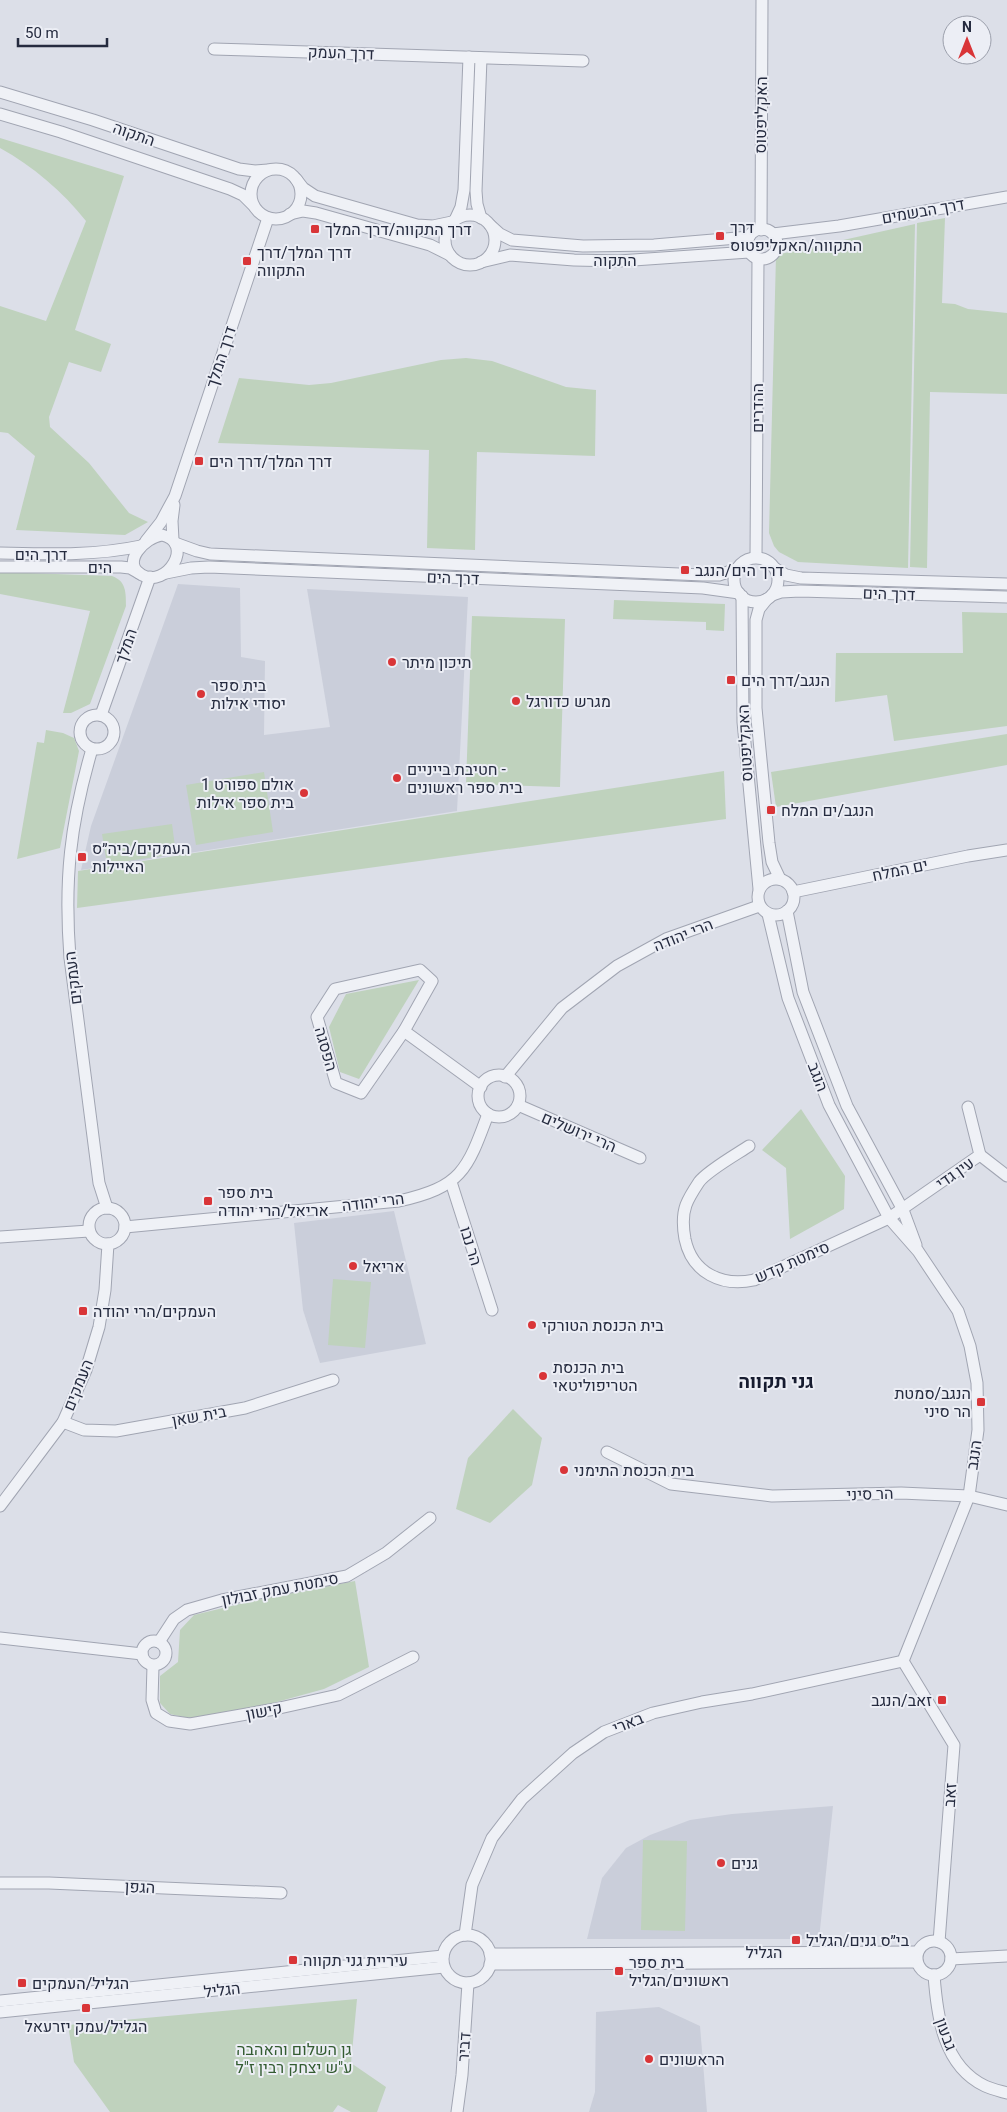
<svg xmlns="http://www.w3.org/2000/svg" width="1007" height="2112" viewBox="0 0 1007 2112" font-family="Roboto,Heebo,sans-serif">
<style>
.built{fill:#caceda}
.green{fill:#bfd2bd}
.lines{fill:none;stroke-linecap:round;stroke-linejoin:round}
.minor-casing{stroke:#a1a5b2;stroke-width:13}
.minor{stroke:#eff1f6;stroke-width:11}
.poi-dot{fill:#d93538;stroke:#eceef5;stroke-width:2}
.labels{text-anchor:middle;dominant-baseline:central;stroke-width:4;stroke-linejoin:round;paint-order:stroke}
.street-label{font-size:16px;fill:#252b3f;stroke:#eceef5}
.poi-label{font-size:16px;fill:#252b3f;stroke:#eceef5;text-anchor:start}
.park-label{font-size:16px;fill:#335c31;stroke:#eceef5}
.quarter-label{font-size:19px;font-weight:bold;fill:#171c30;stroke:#eceef5}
</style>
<rect width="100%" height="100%" fill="#dcdfe8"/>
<!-- built -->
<g class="built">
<path d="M178,584l62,4 1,69 24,4 -1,74 66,-8 -23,-138 161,8 -11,214 -376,59 10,-44z"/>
<path d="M394,1211l32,133 -106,19 -17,-53 -9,-87z"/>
<path d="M833,1806l-14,133h-232l15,-61 24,-30 24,-13 40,-15 42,-6z"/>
<path d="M659,2007l41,19 7,86h-118l6,-20 1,-80z"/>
</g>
<!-- green -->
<g class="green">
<path d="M0,138l124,38 -49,154 36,14 -10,28 -32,-10 -20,55 1,10 39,36 40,50 19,9 -23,13 -109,-5 19,-74 -27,-23 -8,-1v-126l46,15 40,-100c-24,-30 -52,-54 -86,-73z"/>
<path d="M945,218l-3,85 13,1 13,5 39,4v81l-77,-2 -3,176 -17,-1 7,-344z"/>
<path d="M915,224l-7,344 -110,-6 -19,-10 -5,-6 -5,-13 7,-278z"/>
<path d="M466,358l26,3 74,26 30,3 -1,66 -118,-4 -2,98 -48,-2 2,-98 -211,-7 21,-65 70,7 22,-2 110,-23z"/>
<path d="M0,572l112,4c14,5 14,16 14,30l-36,98 -19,9h-8l27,-102 -90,-17z"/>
<path d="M614,600l111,4 -1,27 -18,-1v-8l-93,-3z"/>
<path d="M962,612l45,1v113l-113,15 -7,-46 -52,7 1,-49h127z"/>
<path d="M472,616l93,3 -5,168 -94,-3z"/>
<path d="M46,730l17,3 11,5 5,13 -19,97 -43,11 20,-117 7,1z"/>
<path d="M1007,734v31l-231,42 -5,-35z"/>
<path d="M724,771l2,48 -649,89 1,-37z"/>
<path d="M264,772l9,60 -77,13 -10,-60z"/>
<path d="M172,824l4,30 -69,10 -5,-30z"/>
<path d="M419,980l-60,99 -19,-7 -11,-45 17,-33z"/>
<path d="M801,1109l44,67 -1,33 -54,30 -4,-71 -24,-18z"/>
<path d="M333,1279l38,3 -6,66 -37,-3z"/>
<path d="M513,1409l29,29 -10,47 -42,38 -34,-14 12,-51z"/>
<path d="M355,1581l14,86 -45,22 -76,21 -60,8 -18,-4 -10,-11v-27l18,-14 2,-32 14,-15 62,-15z"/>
<path d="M643,1840l44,1 -2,90 -44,-1z"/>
<path d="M357,1999l-6,64 35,24 -9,25h-26l-13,-7 -5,7h-223l-36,-50 -6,-37z"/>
</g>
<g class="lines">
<defs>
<g id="minor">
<path d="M214,49l369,12"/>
<path d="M481,58l-5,133 1,13 4,14"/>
<path d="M0,92l93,28 146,49 16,2 13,-1"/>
<path d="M0,114l61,18 169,57 13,6 10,10"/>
<circle cx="276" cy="194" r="25"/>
<path d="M296,179l7,9 12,8 102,29 16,1 19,-4"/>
<path d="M290,214l13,-3 13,2 114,32 20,10"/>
<circle cx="470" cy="240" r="25"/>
<path d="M455,220l6,-13 3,-17 5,-133"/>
<path d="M490,225l10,9 12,6 71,6 71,-1 95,-8"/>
<circle cx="762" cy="244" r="15"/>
<path d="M761,230l1,-230"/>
<path d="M773,234l66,-8 168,-29"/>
<path d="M481,262l29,-7 64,5 45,1 130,-9"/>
<path d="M162,535c34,8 4,54 -20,40 -22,-12 3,-38 20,-40z"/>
<path d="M173,540l-1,-19 2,-16"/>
<path d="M146,541l15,-19 14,-26 93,-278"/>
<path d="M175,543l22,8 13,3 493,21h16l18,-6"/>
<path d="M0,553c47,1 94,3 141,-7"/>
<path d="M756,557l2,-298"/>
<circle cx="756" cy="580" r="22"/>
<path d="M0,567h121l9,1 9,5"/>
<path d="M776,569l10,6 15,3 206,6"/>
<path d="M166,573l25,-5 18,-1 494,21 36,5"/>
<path d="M772,595l9,-3 19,-1 207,6"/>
<path d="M742,596l1,126 16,167"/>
<path d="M767,599l-8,10 -3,11v88l13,135 3,19 8,17"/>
<circle cx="97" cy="732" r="17"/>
<path d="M101,715l49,-138"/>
<path d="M92,749c-22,75 -28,131 -22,209l29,225 8,25"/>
<circle cx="776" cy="897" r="18"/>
<path d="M793,892l175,-36 39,-6"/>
<path d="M787,911l16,81 44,114 56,104 13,35"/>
<path d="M768,914l20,84 41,107 60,113 29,33 40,60 12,35 7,37 1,47 -9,66 -66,165"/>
<path d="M420,970l12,11 -28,50 -43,62 -25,-10 -19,-66 18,-28z"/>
<path d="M404,1031l77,56"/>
<circle cx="499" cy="1096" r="21"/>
<path d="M505,1077l57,-69 55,-42 49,-27 93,-33"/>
<path d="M518,1105l122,53"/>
<path d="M749,1146c-12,8 -42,25 -50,36 -4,6 -10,15 -13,23 -4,11 -3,23 -1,34 7,34 37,48 69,41l135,-62 91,-63 -12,-48"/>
<path d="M980,1155l27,21"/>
<path d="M451,1182l41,128"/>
<circle cx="107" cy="1226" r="18"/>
<path d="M125,1227l274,-26c62,-14 68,-30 89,-87"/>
<path d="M0,1237l89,-6"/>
<path d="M63,1422l21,8 32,1 129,-23 88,-28"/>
<path d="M607,1452l64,32 101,12 129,-3 68,3 38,9"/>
<path d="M0,1506l63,-84 23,-52 13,-43 6,-37 3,-46"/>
<path d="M0,1638l142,16"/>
<circle cx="154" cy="1653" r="12"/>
<path d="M159,1642l15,-23 13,-9 35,-10 125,-24 39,-23 44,-35"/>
<path d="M903,1661l51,84 -15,197"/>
<path d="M153,1666l-1,34 4,13 13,8 21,3 85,-15 63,-14 75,-38"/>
<path d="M0,1883h49l232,10"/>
<path d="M465,1935l7,-50 20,-47 30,-39 51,-46 31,-21 49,-19 49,-11 50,-8 151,-33"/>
<circle cx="467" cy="1959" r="24"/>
<circle cx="934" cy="1958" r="17"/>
<path d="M490,1954l427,-2"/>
<path d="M951,1959l56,-3"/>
<path d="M490,1964l426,-2"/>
<path d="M934,1975c3,41 9,91 51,111 6,3 15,5 22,7"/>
<path d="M0,2001l443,-45"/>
<path d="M0,2012l444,-45"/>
<path d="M457,2112l5,-37 6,-92"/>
</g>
</defs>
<!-- minor casing -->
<use href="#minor" class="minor-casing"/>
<!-- minor -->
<use href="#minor" class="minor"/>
</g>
<!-- markers -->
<g class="poi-dot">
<rect x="310" y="224" width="10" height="10" rx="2.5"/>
<rect x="715" y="231" width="10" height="10" rx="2.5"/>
<rect x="242" y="256" width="10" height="10" rx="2.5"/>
<rect x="194" y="456" width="10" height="10" rx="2.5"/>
<rect x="680" y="565" width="10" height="10" rx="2.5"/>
<circle cx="392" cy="662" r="5"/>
<rect x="726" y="675" width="10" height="10" rx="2.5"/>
<circle cx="201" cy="694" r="5"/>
<circle cx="516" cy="701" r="5"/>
<circle cx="397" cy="778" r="5"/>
<circle cx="304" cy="793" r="5"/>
<rect x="766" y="805" width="10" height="10" rx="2.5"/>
<rect x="77" y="852" width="10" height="10" rx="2.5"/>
<rect x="203" y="1196" width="10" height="10" rx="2.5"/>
<circle cx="353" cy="1266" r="5"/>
<rect x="78" y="1306" width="10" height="10" rx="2.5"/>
<circle cx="532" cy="1325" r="5"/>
<circle cx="543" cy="1376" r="5"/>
<rect x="976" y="1397" width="10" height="10" rx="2.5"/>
<circle cx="564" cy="1470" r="5"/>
<rect x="937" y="1695" width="10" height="10" rx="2.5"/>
<circle cx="721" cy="1863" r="5"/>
<rect x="791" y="1935" width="10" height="10" rx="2.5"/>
<rect x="288" y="1955" width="10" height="10" rx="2.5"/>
<rect x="614" y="1966" width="10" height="10" rx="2.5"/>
<rect x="17" y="1978" width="10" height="10" rx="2.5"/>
<rect x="81" y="2003" width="10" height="10" rx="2.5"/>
<circle cx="649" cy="2059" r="5"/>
</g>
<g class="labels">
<!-- street labels -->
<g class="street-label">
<text transform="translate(341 53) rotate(2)">דרך העמק</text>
<text transform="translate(761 115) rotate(-89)">האקליפטוס</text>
<text transform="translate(134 134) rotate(19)">התקוה</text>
<text transform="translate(923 211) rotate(-10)">דרך הבשמים</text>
<text x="615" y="260">התקוה</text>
<text transform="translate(221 357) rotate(-72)">דרך המלך</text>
<text transform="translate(757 408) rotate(-90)">ההדרים</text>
<text x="41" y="554">דרך הים</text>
<text x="100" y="567">הים</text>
<text transform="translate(453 578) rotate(2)">דרך הים</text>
<text transform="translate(889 594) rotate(2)">דרך הים</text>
<text transform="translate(126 646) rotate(-71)">המלך</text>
<text transform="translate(745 743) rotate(-93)">האקליפטוס</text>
<text transform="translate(900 870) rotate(-12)">ים המלח</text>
<text transform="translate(683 935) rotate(-22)">הרי יהודה</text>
<text transform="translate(73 978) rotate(-97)">העמקים</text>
<text transform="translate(326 1049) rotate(74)">הפסגה</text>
<text transform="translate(818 1077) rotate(69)">הנגב</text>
<text transform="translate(579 1132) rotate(23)">הרי ירושלים</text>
<text transform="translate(955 1173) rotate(-35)">עין גדי</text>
<text transform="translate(373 1202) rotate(-7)">הרי יהודה</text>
<text transform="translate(471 1246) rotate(73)">הר נבו</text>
<text transform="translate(792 1262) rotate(-24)">סימטת קדש</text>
<text transform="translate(78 1385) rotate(-68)">העמקים</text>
<text transform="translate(199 1416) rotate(-10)">בית שאן</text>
<text transform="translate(974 1455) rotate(-82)">הנגב</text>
<text transform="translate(870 1494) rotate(-2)">הר סיני</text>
<text transform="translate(280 1589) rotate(-11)">סימטת עמק זבולון</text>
<text transform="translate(264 1711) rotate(-11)">קישון</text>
<text transform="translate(628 1723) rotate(-21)">בארי</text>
<text transform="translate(950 1795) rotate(-86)">זאב</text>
<text transform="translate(140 1887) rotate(3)">הגפן</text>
<text x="764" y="1952">הגליל</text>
<text transform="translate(222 1990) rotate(-6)">הגליל</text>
<text transform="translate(946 2034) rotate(70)">גבעון</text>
<text transform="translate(464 2047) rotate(-86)">דביר</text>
</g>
<!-- poi labels -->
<g class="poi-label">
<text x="730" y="227">דרך<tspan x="730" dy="18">התקווה/האקליפטוס</tspan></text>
<text x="325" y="229">דרך התקווה/דרך המלך</text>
<text x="257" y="252">דרך המלך/דרך<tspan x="257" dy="18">התקווה</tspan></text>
<text x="209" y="461">דרך המלך/דרך הים</text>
<text x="695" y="570">דרך הים/הנגב</text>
<text x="402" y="662">תיכון מיתר</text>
<text x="741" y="680">הנגב/דרך הים</text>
<text x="211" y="685">בית ספר<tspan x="211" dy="18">יסודי אילות</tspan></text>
<text x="526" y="701">מגרש כדורגל</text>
<text x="407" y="769">חטיבת בייניים -<tspan x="407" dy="18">בית ספר ראשונים</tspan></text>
<text x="294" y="784" text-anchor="end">אולם ספורט 1<tspan x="294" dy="18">בית ספר אילות</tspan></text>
<text x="781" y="810">הנגב/ים המלח</text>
<text x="92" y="848">העמקים/ביה״ס<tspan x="92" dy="18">האיילות</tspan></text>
<text x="218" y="1192">בית ספר<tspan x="218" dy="18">אריאל/הרי יהודה</tspan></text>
<text x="363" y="1266">אריאל</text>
<text x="93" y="1311">העמקים/הרי יהודה</text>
<text x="542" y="1325">בית הכנסת הטורקי</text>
<text x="553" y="1367">בית הכנסת<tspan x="553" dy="18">הטריפוליטאי</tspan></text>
<text x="971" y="1393" text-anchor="end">הנגב/סמטת<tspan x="971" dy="18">הר סיני</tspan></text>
<text x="574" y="1470">בית הכנסת התימני</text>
<text x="932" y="1700" text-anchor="end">זאב/הנגב</text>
<text x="731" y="1863">גנים</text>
<text x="806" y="1940">בי״ס גנים/הגליל</text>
<text x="303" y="1960">עיריית גני תקווה</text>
<text x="629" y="1962">בית ספר<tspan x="629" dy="18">ראשונים/הגליל</tspan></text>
<text x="32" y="1983">הגליל/העמקים</text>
<text x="86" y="2026" text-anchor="middle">הגליל/עמק יזרעאל</text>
<text x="659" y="2059">הראשונים</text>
</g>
<!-- park labels -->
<g class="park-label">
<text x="294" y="2049">גן השלום והאהבה<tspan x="294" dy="18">ע"ש יצחק רבין ז"ל</tspan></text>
</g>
<!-- quarter labels -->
<g class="quarter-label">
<text x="776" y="1381">גני תקווה</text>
</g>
</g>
<!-- north arrow -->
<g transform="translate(967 40)"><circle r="24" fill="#eceef5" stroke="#9ca0ac"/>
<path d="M0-4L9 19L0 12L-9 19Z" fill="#d93538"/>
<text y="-8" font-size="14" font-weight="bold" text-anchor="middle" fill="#252b3f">N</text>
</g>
<!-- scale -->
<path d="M18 38v8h89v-8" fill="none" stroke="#252b3f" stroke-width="2.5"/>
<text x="25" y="38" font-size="15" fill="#252b3f" stroke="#eceef5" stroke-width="4" paint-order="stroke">50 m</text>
</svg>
